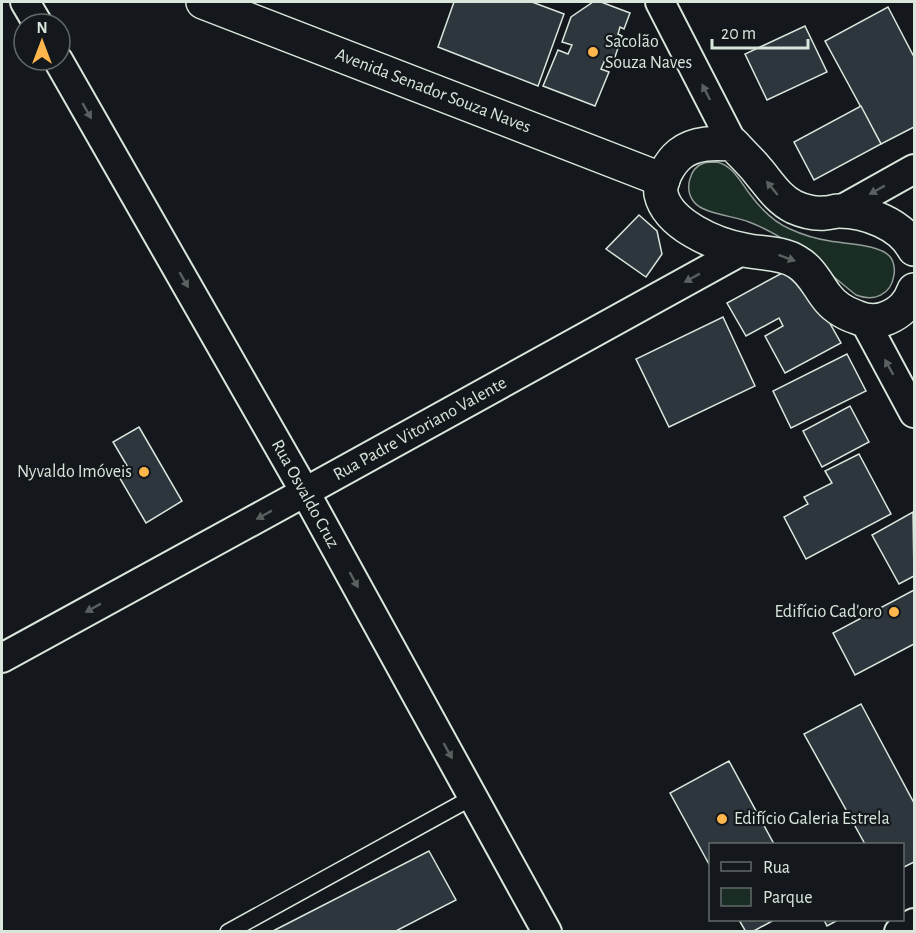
<svg xmlns="http://www.w3.org/2000/svg" width="916" height="933" viewBox="0 0 916 933" font-family="'Alegreya Sans',sans-serif">
<style>
.green{fill:#1a2d24;stroke:#939e99;stroke-width:1.5}
.building{fill:#2c363c;stroke:#d8e6dc;stroke-width:1.5}
.lines{fill:none;stroke-linecap:round;stroke-linejoin:round}
.service-casing{stroke:#d8e6dc;stroke-width:18}
.minor-casing{stroke:#d8e6dc;stroke-width:32}
.tertiary-casing{stroke:#d8e6dc;stroke-width:36}
.service{stroke:#14181c;stroke-width:15}
.minor{stroke:#14181c;stroke-width:28}
.tertiary{stroke:#14181c;stroke-width:33}
.oneway{fill:#59605f}
.poi-dot{fill:#ffb74d;stroke:#14181c;stroke-width:2}
.labels{text-anchor:middle;dominant-baseline:central;stroke-width:4.5;stroke-linejoin:round;paint-order:stroke}
.poi-label{font-size:18px;fill:#d8e6dc;stroke:#14181c;text-anchor:start}
.street-label{font-size:18px;fill:#d8e6dc;stroke:#14181c}
</style>
<rect width="100%" height="100%" fill="#14181c"/>
<!-- green -->
<path class="green" d="M717,162c16,4 23,19 32,31 11,15 24,29 41,36 13,6 27,10 40,12 15,3 52,3 61,17 3,4 4,12 3,17 -3,20 -20,27 -38,20 -34,-27 -65,-57 -107,-73 -14,-6 -46,-8 -55,-20 -10,-12 -5,-34 10,-39 4,-1 9,-1 13,-1z"/>
<!-- building -->
<g class="building">
<path d="M454,2h78l32,12 -26,72 -100,-39z"/>
<path d="M593,2h8l29,11 -6,16 -4,-2 -2,7 4,2 -9,27 -8,-3 -4,9 8,3 -14,34 -52,-20 15,-36 10,4 4,-9 -10,-3 9,-25z"/>
<path d="M888,7l26,50v70l-33,17 -56,-103z"/>
<path d="M805,26l22,46 -60,28 -22,-46z"/>
<path d="M861,106l20,38 -67,36 -20,-38z"/>
<path d="M639,215l18,16 5,23 -16,23 -40,-28z"/>
<path d="M784,272l20,6 37,65 -56,30 -20,-37 18,-10 -4,-8 -33,18 -19,-33z"/>
<path d="M723,317l32,69 -86,41 -33,-68z"/>
<path d="M847,354l19,37 -75,37 -18,-37z"/>
<path d="M850,406l19,36 -47,25 -19,-36z"/>
<path d="M139,427l43,74 -36,22 -28,-48 11,-6 -16,-27z"/>
<path d="M859,454l32,60 -85,45 -22,-42 24,-13 -4,-7 28,-14 -7,-12z"/>
<path d="M913,512l1,64 -15,8 -27,-49z"/>
<path d="M914,590v54l-59,31 -22,-42z"/>
<path d="M861,704l53,99v59l-12,6v-24h-37l-61,-110z"/>
<path d="M729,761l45,83h-64v22l-40,-73z"/>
<path d="M429,851l27,49 -62,32h-123z"/>
<path d="M739,920h35l-22,12h-6z"/>
<path d="M824,920h14l-11,6z"/>
</g>
<g class="lines">
<defs>
<path id="service" d="M228,932l245,-135"/>
<g id="minor">
<path d="M25,2l13,22"/>
<path d="M660,2l73,142"/>
<path d="M58,60l247,432 242,440"/>
<path d="M839,211l75,-42"/>
<path d="M864,320l50,93"/>
<path d="M2,658l303,-166 438,-242"/>
<path d="M899,932l15,-9"/>
</g>
<g id="tertiary">
<path d="M203,2l460,178"/>
<path d="M914,249c-13,-25 -48,-38 -75,-38 -5,0 -9,2 -14,2 -10,1 -22,-2 -31,-6 -16,-8 -25,-23 -36,-36 -8,-10 -17,-18 -25,-27 -18,-1 -38,-2 -53,10 -10,8 -21,27 -19,40 7,31 55,51 83,56 18,4 38,2 53,12 14,8 20,22 29,34 8,11 18,17 30,21 9,4 21,5 31,1 14,-6 22,-14 27,-28"/>
</g>
</defs>
<!-- service casing -->
<use href="#service" class="service-casing"/>
<!-- minor casing -->
<use href="#minor" class="minor-casing"/>
<!-- tertiary casing -->
<use href="#tertiary" class="tertiary-casing"/>
<!-- service -->
<use href="#service" class="service"/>
<!-- minor -->
<use href="#minor" class="minor"/>
<!-- tertiary -->
<use href="#tertiary" class="tertiary"/>
</g>
<!-- one-way arrows -->
<defs><path id="oneway-solid" d="M-6-.8H1V-3.2L6.5 0L1 3.2V.8H-6Z" transform="scale(1.5)"/></defs>
<g class="oneway">
<use href="#oneway-solid" transform="translate(706 92) rotate(-117)"/>
<use href="#oneway-solid" transform="translate(87 111) rotate(60)"/>
<use href="#oneway-solid" transform="translate(772 188) rotate(-129)"/>
<use href="#oneway-solid" transform="translate(877 190) rotate(151)"/>
<use href="#oneway-solid" transform="translate(787 258) rotate(20)"/>
<use href="#oneway-solid" transform="translate(692 278) rotate(151)"/>
<use href="#oneway-solid" transform="translate(184 280) rotate(60)"/>
<use href="#oneway-solid" transform="translate(889 367) rotate(-119)"/>
<use href="#oneway-solid" transform="translate(264 515) rotate(151)"/>
<use href="#oneway-solid" transform="translate(354 580) rotate(61)"/>
<use href="#oneway-solid" transform="translate(93 608) rotate(151)"/>
<use href="#oneway-solid" transform="translate(448 751) rotate(61)"/>
</g>
<!-- markers -->
<g class="poi-dot">
<circle cx="593" cy="52" r="6"/>
<circle cx="144" cy="472" r="6"/>
<circle cx="894" cy="612" r="6"/>
<circle cx="722" cy="819" r="6"/>
</g>
<g class="labels">
<!-- poi labels -->
<g class="poi-label">
<text x="605" y="42">Sacolão<tspan x="605" dy="21">Souza Naves</tspan></text>
<text x="132" y="472" text-anchor="end">Nyvaldo Imóveis</text>
<text x="882" y="612" text-anchor="end">Edifício Cad'oro</text>
<text x="734" y="819">Edifício Galeria Estrela</text>
</g>
<!-- street labels -->
<g class="street-label">
<text transform="translate(433 91) rotate(21)">Avenida Senador Souza Naves</text>
<text transform="translate(420 429) rotate(-29)">Rua Padre Vitoriano Valente</text>
<text transform="translate(305 494) rotate(61)">Rua Osvaldo Cruz</text>
</g>
</g>
<!-- border -->
<rect width="916" height="933" fill="none" stroke="#d8e6dc" stroke-width="6"/>
<!-- legend -->
<rect x="709" y="843" width="195" height="78" fill="#14181c" stroke="#626a69" stroke-width="1.5"/>
<rect x="721" y="862" width="30" height="9" fill="#14181c" stroke="#626a69" stroke-width="1.5"/>
<text x="763" y="873" font-size="18" fill="#d8e6dc">Rua</text>
<rect x="721" y="888" width="30" height="18" fill="#1a2d24" stroke="#626a69" stroke-width="1.5"/>
<text x="763" y="903" font-size="18" fill="#d8e6dc">Parque</text>
<!-- north arrow -->
<g transform="translate(42 42)"><circle r="28" fill="#14181c" stroke="#626a69" stroke-width="1.5"/>
<path d="M0-4.5L10 22L0 15L-10 22Z" fill="#ffb74d"/>
<text y="-9" font-size="16" font-weight="bold" text-anchor="middle" fill="#d8e6dc">N</text>
</g>
<!-- scale -->
<path d="M712 39v9h96v-9" fill="none" stroke="#d8e6dc" stroke-width="3"/>
<text x="721" y="39" font-size="18" fill="#d8e6dc" stroke="#14181c" stroke-width="4.5" paint-order="stroke">20 m</text>
</svg>
